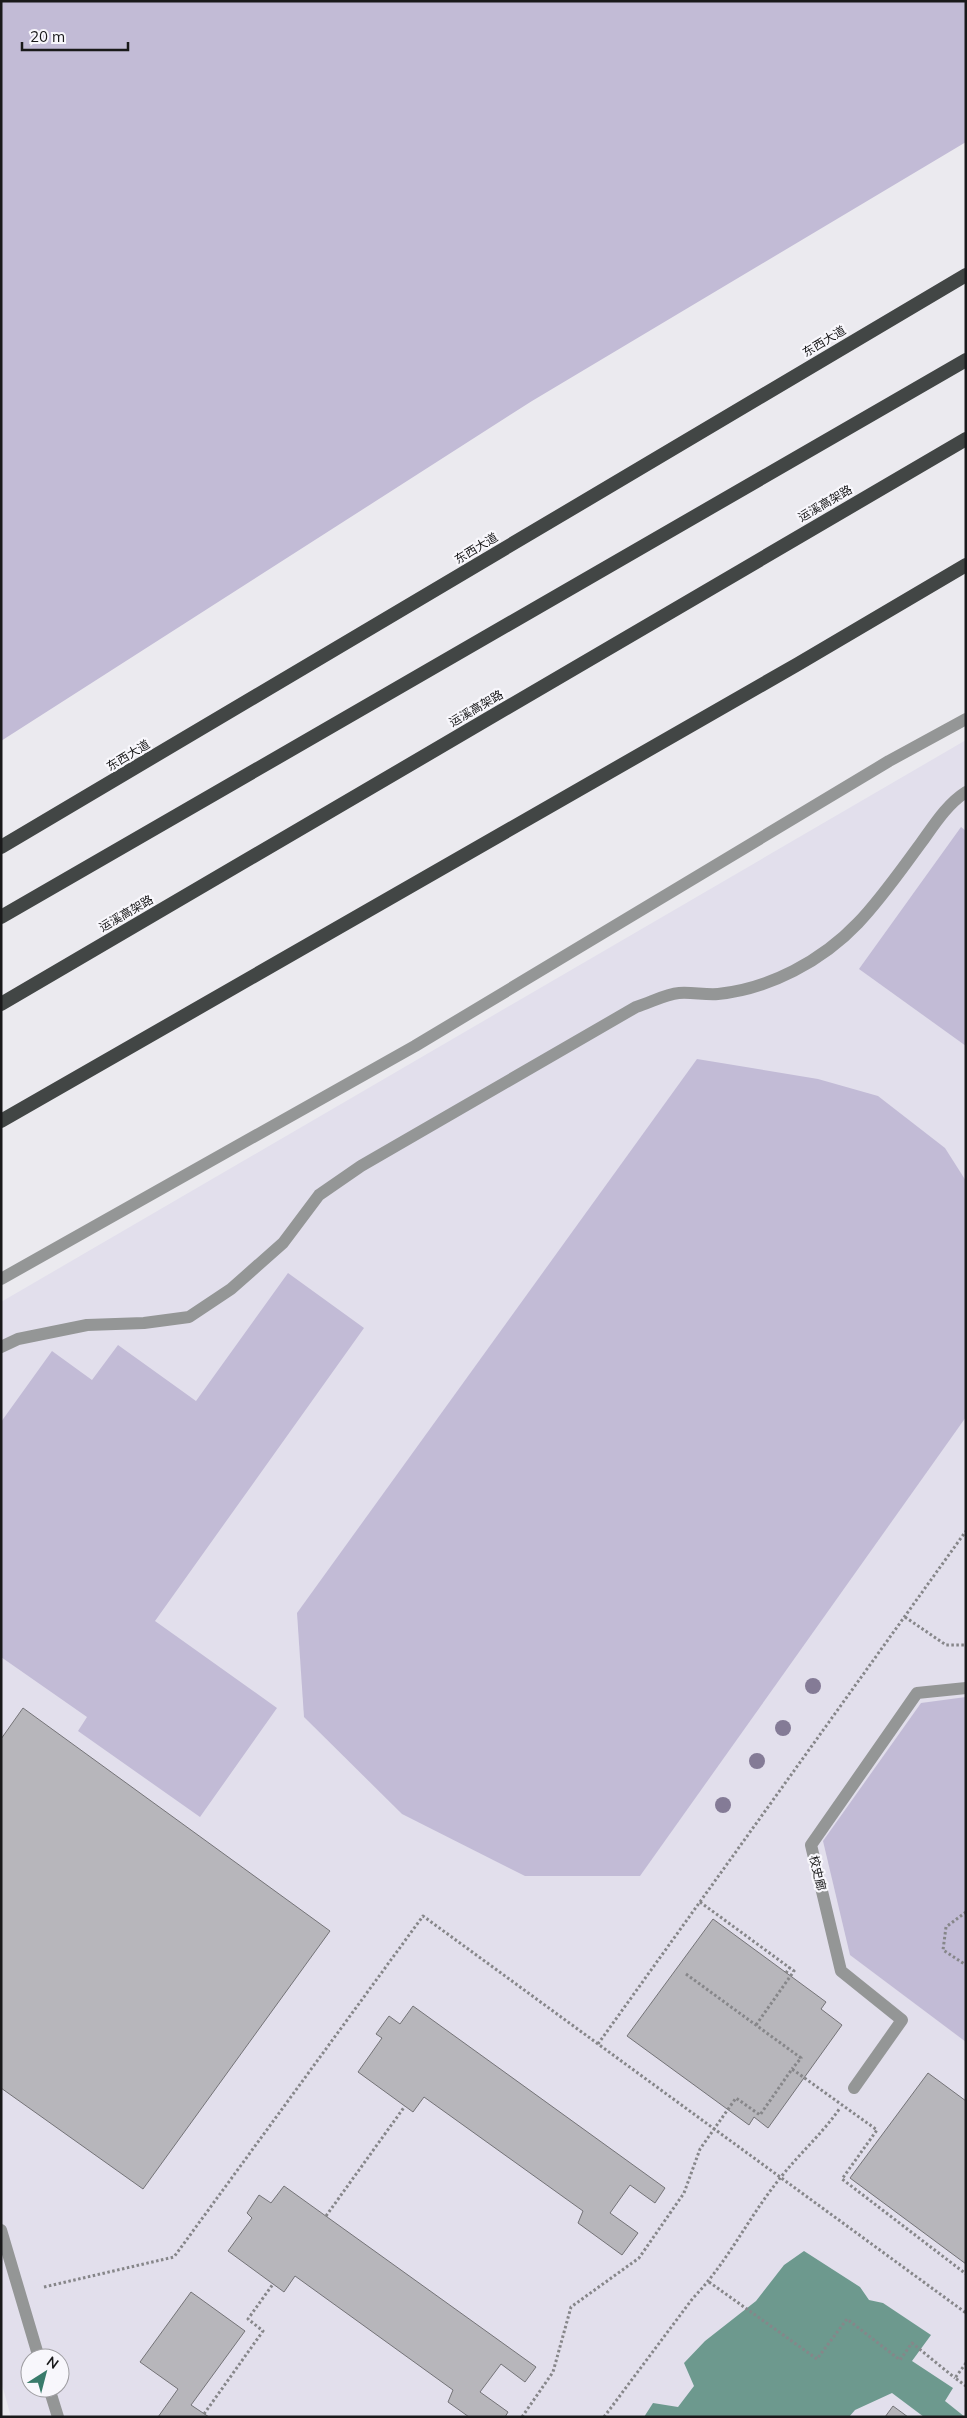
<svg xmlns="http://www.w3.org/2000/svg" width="967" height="2418" viewBox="0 0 967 2418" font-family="Mulish,'Noto Sans SC',sans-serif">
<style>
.built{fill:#e2dfec;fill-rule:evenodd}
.green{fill:#c2bbd6}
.water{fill:#6d998e}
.building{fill:#b7b6bb;stroke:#747377}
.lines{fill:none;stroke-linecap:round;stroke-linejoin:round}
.path{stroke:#868689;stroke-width:3;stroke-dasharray:2.5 2.5;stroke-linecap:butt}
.pedestrian{stroke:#949696;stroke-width:12}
.minor{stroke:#949696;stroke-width:12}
.trunk{stroke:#424645;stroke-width:14}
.path-bridge{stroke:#868689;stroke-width:3;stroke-dasharray:2.5 2.5;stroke-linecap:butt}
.tree{fill:#847b96}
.labels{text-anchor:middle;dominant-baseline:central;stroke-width:4.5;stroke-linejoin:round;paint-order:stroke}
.street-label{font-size:12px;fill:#19191a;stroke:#f8f7fc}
</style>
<rect width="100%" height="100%" fill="#ebeaef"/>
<!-- built -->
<path class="built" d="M966,740v1677h-955l-10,-36v-1079zM30,2358h30v30h-30z"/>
<!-- green -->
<g class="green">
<path d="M1,1h965v141l-434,259 -531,340z"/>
<path d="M961,827l5,4v215l-107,-77z"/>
<path d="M697,1059l121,20 60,17 67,52 21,33v236l-326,459h-115l-123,-62 -98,-97 -7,-104z"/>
<path d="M288,1273l76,55 -209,293 122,87 -77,109 -122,-86 9,-14 -86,-60v-235l51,-71 40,29 26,-35 78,56z"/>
<path d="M966,1697v345l-116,-87 -27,-114 98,-138z"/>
</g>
<!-- water -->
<path class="water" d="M804,2251l56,36 9,13 14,3 48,32 -19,26 41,27 -8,13 20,16h-41l-32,-24 -37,17 -6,7h-205l9,-14 25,4 16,-21 -10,-23 21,-22 51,-40 28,-36z"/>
<!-- building -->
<g class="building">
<path d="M23,1708l307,223 -187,258 -142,-101v-349z"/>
<path d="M713,1919l113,83 -5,7 21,16 -74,103 -14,-11 -5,8 -122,-89z"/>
<path d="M413,2006l252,182 -10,15 -25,-18 -20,28 28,20 -16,22 -44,-32 5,-12 -159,-114 -11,15 -55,-40 24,-34 -6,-4 13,-18 11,8z"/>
<path d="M928,2073l38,28v163l-116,-86z"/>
<path d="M284,2186l252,181 -11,15 -24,-18 -21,28 28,20 -3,5h-36l-21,-15 5,-12 -158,-114 -11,16 -56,-41 24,-33 -5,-5 12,-18 12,8z"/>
<path d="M191,2292l54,39 -54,74 18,12h-51l20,-28 -38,-27z"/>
<path d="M893,2406l15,11h-23z"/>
</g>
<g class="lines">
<!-- path -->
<g class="path">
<path d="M905,1617l41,28h20"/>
<path d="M700,1902l94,69 -38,54"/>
<path d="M966,1912l-20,15 -3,23 23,15"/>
<path d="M786,1973l4,-6"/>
<path d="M686,1974l115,84 -9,11"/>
<path d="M598,2044l368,-513"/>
<path d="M326,2216l79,-110"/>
<path d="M709,2282l108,77 30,-40 53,41 12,-17 43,35"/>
<path d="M44,2287l130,-30 249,-341 543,397"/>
<path d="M966,2363l-11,15 11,8"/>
<path d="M204,2414l59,-83 -15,-12 25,-35"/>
<path d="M604,2417l89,-119c35,-36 56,-82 88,-121 19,-24 41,-43 59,-69"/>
</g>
<!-- pedestrian -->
<path class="pedestrian" d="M854,2088l48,-68 -61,-49 -30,-126 106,-152 49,-5"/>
<!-- minor -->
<g class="minor">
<path d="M1,1279l414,-233 474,-285 77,-42"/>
<path d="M1,1347l17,-8 69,-14 57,-2 45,-6 42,-28 52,-46 36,-48 42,-29 275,-159c14,-4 29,-13 43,-14 13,-1 26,2 39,1 51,-5 104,-33 140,-71 23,-24 43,-53 63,-80 13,-18 26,-39 45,-51"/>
<path d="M1,2230l38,128"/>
<path d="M49,2388l9,29"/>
</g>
<!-- trunk -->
<g class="trunk">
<path d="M1,847l965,-572"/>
<path d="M1,917l965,-557"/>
<path d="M1,1004l965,-565"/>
<path d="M1,1121l797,-457 168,-99"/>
</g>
<!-- path-bridge -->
<path class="path-bridge" d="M522,2417l31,-45 18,-65 68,-49 45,-65 16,-44 36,-51 24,17 32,-46 85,61 -35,49 124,95"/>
</g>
<!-- trees -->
<g class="tree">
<circle cx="813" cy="1686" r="8"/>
<circle cx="783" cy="1728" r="8"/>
<circle cx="757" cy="1761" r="8"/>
<circle cx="723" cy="1805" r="8"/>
</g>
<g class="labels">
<!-- street labels -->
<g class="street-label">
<text transform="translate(824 341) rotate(-31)">东西大道</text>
<text transform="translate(825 503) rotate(-30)">运溪高架路</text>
<text transform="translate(476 548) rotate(-31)">东西大道</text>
<text transform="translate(476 708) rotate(-30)">运溪高架路</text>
<text transform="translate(128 755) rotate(-31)">东西大道</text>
<text transform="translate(126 913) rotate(-30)">运溪高架路</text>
<text transform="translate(818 1873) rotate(77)">校史廊</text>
</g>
</g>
<!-- border -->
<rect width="967" height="2418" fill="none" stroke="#19191a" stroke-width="5"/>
<!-- north arrow -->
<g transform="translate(45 2373) rotate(36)"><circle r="24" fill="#f8f7fc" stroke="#9f9ea2"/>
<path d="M0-4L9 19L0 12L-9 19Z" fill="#397b6b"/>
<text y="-8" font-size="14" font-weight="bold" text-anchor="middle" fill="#19191a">N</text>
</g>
<!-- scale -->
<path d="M22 42v8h106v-8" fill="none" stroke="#19191a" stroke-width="2.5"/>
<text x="30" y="42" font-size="15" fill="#19191a" stroke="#f8f7fc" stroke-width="4" paint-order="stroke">20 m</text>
</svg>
